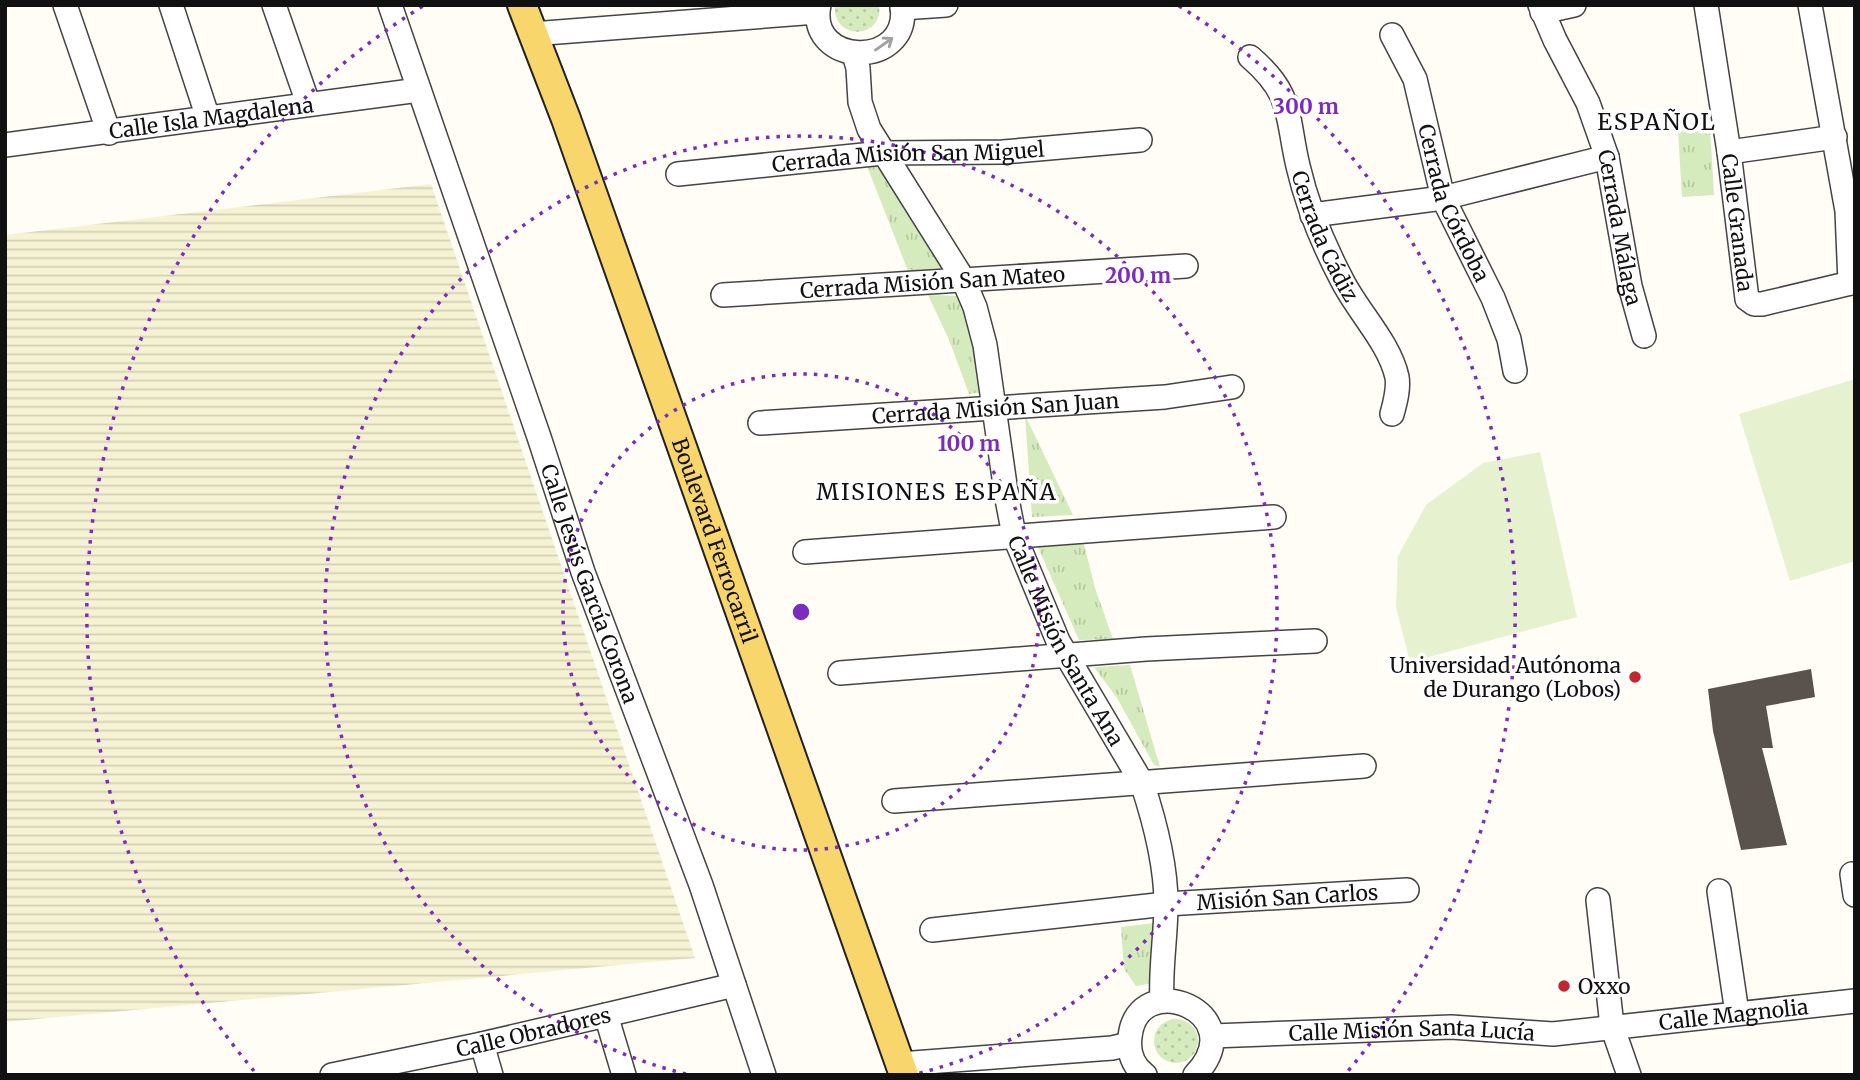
<svg xmlns="http://www.w3.org/2000/svg" width="1860" height="1080" viewBox="0 0 1860 1080" font-family="Merriweather,serif">
<style>
.farmland{fill:url(#farmland-rules)}
.grass{fill:url(#grass-dots)}
.park{fill:url(#park-tufts)}
.pitch{fill:#e6f2cf}
.building{fill:#5a524d}
.lines{fill:none;stroke-linecap:round;stroke-linejoin:round}
.minor-casing{stroke:#444;stroke-width:26}
.major-casing{stroke:#222;stroke-width:32}
.minor{stroke:#fff;stroke-width:23}
.major{stroke:#f9d66b;stroke-width:28}
.oneway{stroke:#a0a0a0}
.ring{fill:none;stroke:#7b2cbf;stroke-width:3.5;stroke-dasharray:3.5 7}
.poi-dot{fill:#c4262e;stroke:#fff;stroke-width:2.5}
.labels{text-anchor:middle;dominant-baseline:central;stroke-width:7;stroke-linejoin:round;paint-order:stroke}
.street-label{font-size:21px;fill:#111;stroke:#fff}
.poi-label{font-size:21px;fill:#111;stroke:#fff;text-anchor:end}
.neighbourhood-label{font-size:23px;letter-spacing:2px;fill:#111;stroke:#fff}
.centre{fill:#7b2cbf;stroke:#fff;stroke-width:3.5}
.ring-label{font-size:21px;text-anchor:middle;font-weight:bold;fill:#7b2cbf;stroke:#fff;stroke-width:7;stroke-linejoin:round;paint-order:stroke}
</style>
<defs>
<pattern id="farmland-rules" width="6" height="5" patternUnits="userSpaceOnUse" patternTransform="scale(1.75)"><rect width="6" height="5" fill="#f6f3d4"/><path d="M0 2.5h6" fill="none" stroke="#d2cfb5"/></pattern>
<pattern id="grass-dots" width="8" height="8" patternUnits="userSpaceOnUse" patternTransform="scale(1.75)"><rect width="8" height="8" fill="#d5ebbd"/><path d="M2 2h.1M6 6h.1" fill="none" stroke="#b6c8a1" stroke-width="1.8" stroke-linecap="round"/></pattern>
<pattern id="park-tufts" width="24" height="20" patternUnits="userSpaceOnUse" patternTransform="scale(1.75)"><rect width="24" height="20" fill="#d5ebbd"/><path d="M3 7l-1-3M5 7V3M7 7l1-3M15 17l-1-3M17 17v-4M19 17l1-3" fill="none" stroke="#b6c8a1"/></pattern>
</defs>
<rect width="100%" height="100%" fill="#fffdf5"/>
<!-- farmland -->
<path class="farmland" d="M431,184l264,774 -690,64v-787z"/>
<!-- grass -->
<g class="grass">
<path d="M835,5h44c5,34 -47,37 -44,0z"/>
<circle cx="1176" cy="1041" r="22"/>
</g>
<!-- park -->
<g class="park">
<path d="M1710,128l4,67 -32,2 -4,-66z"/>
<path d="M875,165l41,51 30,51 -38,4 -41,-105z"/>
<path d="M928,295l34,1 15,43 6,53 -14,2 -19,-52z"/>
<path d="M1025,415l48,100 -41,2z"/>
<path d="M1083,540l12,48 18,51 -34,1 -42,-95z"/>
<path d="M1130,665l30,102 -6,-2 -37,-67 -23,-31z"/>
<path d="M1154,923v60l-18,3 -12,-17 -3,-42z"/>
</g>
<!-- pitch -->
<g class="pitch">
<path d="M1855,379v182l-65,20 -51,-167z"/>
<path d="M1540,452l37,165 -167,45 -14,-55 2,-51 28,-51 57,-42z"/>
</g>
<!-- building -->
<path class="building" d="M1811,669l4,28 -49,9 7,42h-11l25,97 -46,5 -28,-119 -5,-42z"/>
<g class="lines">
<defs>
<g id="minor">
<path d="M65,5l44,128"/>
<path d="M171,5l37,113"/>
<path d="M274,5l34,98"/>
<path id="s1" d="M390,5l149,432 44,135 118,313 63,190"/>
<path d="M819,5c-13,62 93,65 83,0"/>
<path id="s2" d="M1540,5l15,35 33,63 19,54 23,129 14,50"/>
<path id="s3" d="M1706,5l23,147 18,147 7,5h8l93,-22"/>
<path d="M1810,5l37,206 3,72"/>
<path d="M902,8l44,-3"/>
<path d="M1542,12l32,-7"/>
<path d="M532,34l285,-22"/>
<path id="s4" d="M1392,35l23,44 28,119 50,100 16,41 6,32"/>
<path id="s5" d="M854,54l4,14 2,34 9,27 94,150 12,28 10,38 22,154 7,36 44,106 84,142c13,39 24,80 24,121 0,33 -6,65 -4,97"/>
<path id="s6" d="M1250,57c44,38 36,58 48,109 9,39 25,78 44,114 16,32 47,62 55,97 2,12 -2,26 -5,37"/>
<path id="s7" d="M5,145l414,-55"/>
<path d="M1729,152l106,-15"/>
<path id="s8" d="M678,174l205,-21 120,-1 137,-12"/>
<path d="M1312,215l131,-17 164,-41"/>
<path id="s9" d="M723,295l463,-29"/>
<path id="s10" d="M760,423l405,-26 67,-10"/>
<path d="M805,552l469,-35"/>
<path d="M840,673l306,-24 169,-8"/>
<path d="M894,801l470,-35"/>
<path d="M1852,874l3,21"/>
<path d="M1719,891l18,122"/>
<path d="M1598,900l14,126 17,49"/>
<path id="s11" d="M932,930l234,-26 241,-14"/>
<path d="M606,1015l18,60"/>
<path id="s12" d="M1212,1036l239,-9 102,7 302,-33"/>
<path d="M482,1044l9,31"/>
<path d="M900,1064l212,-16 17,-4"/>
<path id="s13" d="M332,1075l150,-31 252,-59"/>
<path d="M1145,1075c-12,-9 -17,-23 -15,-38 7,-71 125,-25 65,38"/>
</g>
<g id="major">
<path id="s14" d="M522,5l44,114 338,956"/>
</g>
</defs>
<!-- minor casing -->
<use href="#minor" class="minor-casing"/>
<!-- major casing -->
<use href="#major" class="major-casing"/>
<!-- minor -->
<use href="#minor" class="minor"/>
<!-- major -->
<use href="#major" class="major"/>
</g>
<!-- one-way arrows -->
<defs><path id="oneway-shaft" d="M-6 0H5M1.5-3L5.5 0L1.5 3" fill="none" stroke-width="1.6" stroke-linecap="round" stroke-linejoin="round" transform="scale(1.75)"/></defs>
<use class="oneway" href="#oneway-shaft" transform="translate(884 44) rotate(-35)"/>
<!-- distance rings -->
<g class="ring">
<circle cx="801" cy="612" r="238"/>
<path d="M686 1074A476 476 0 1 1 916 1074"/>
<path d="M254 1071A714 714 0 0 1 423 6M1179 6A714 714 0 0 1 1348 1071"/>
</g>
<!-- markers -->
<g class="poi-dot">
<circle cx="1635" cy="677" r="7"/>
<circle cx="1564" cy="986" r="7"/>
</g>
<g class="labels">
<!-- street labels -->
<g class="street-label">
<text stroke="none"><textPath href="#s7" startOffset="208">Calle Isla Magdalena</textPath></text>
<text stroke="none"><textPath href="#s8" startOffset="231">Cerrada Misión San Miguel</textPath></text>
<text stroke="none"><textPath href="#s4" startOffset="180">Cerrada Córdoba</textPath></text>
<text stroke="none"><textPath href="#s3" startOffset="220">Calle Granada</textPath></text>
<text stroke="none"><textPath href="#s2" startOffset="238">Cerrada Málaga</textPath></text>
<text stroke="none"><textPath href="#s6" startOffset="198">Cerrada Cádiz</textPath></text>
<text stroke="none"><textPath href="#s9" startOffset="210">Cerrada Misión San Mateo</textPath></text>
<text stroke="none"><textPath href="#s10" startOffset="236">Cerrada Misión San Juan</textPath></text>
<text stroke="none"><textPath href="#s14" startOffset="569">Boulevard Ferrocarril</textPath></text>
<text stroke="none"><textPath href="#s1" startOffset="612">Calle Jesús García Corona</textPath></text>
<text stroke="none"><textPath href="#s5" startOffset="634">Calle Misión Santa Ana</textPath></text>
<text stroke="none"><textPath href="#s11" startOffset="357">Misión San Carlos</textPath></text>
<text stroke="none"><textPath href="#s12" startOffset="523">Calle Magnolia</textPath></text>
<text stroke="none"><textPath href="#s13" startOffset="206">Calle Obradores</textPath></text>
<text stroke="none"><textPath href="#s12" startOffset="200">Calle Misión Santa Lucía</textPath></text>
</g>
<!-- poi labels -->
<g class="poi-label">
<text x="1621" y="665">Universidad Autónoma<tspan x="1621" dy="24">de Durango (Lobos)</tspan></text>
<text x="1578" y="986" text-anchor="start">Oxxo</text>
</g>
<!-- neighbourhood labels -->
<g class="neighbourhood-label">
<text x="1657" y="121">ESPAÑOL</text>
<text x="937" y="491">MISIONES ESPAÑA</text>
</g>
</g>
<circle cx="801" cy="612" r="10" class="centre"/>
<g class="ring-label">
<text x="1306" y="114">300 m</text>
<text x="1138" y="283">200 m</text>
<text x="969" y="451">100 m</text>
</g>
<!-- border -->
<rect width="1860" height="1080" fill="none" stroke="#111111" stroke-width="14"/>
</svg>
